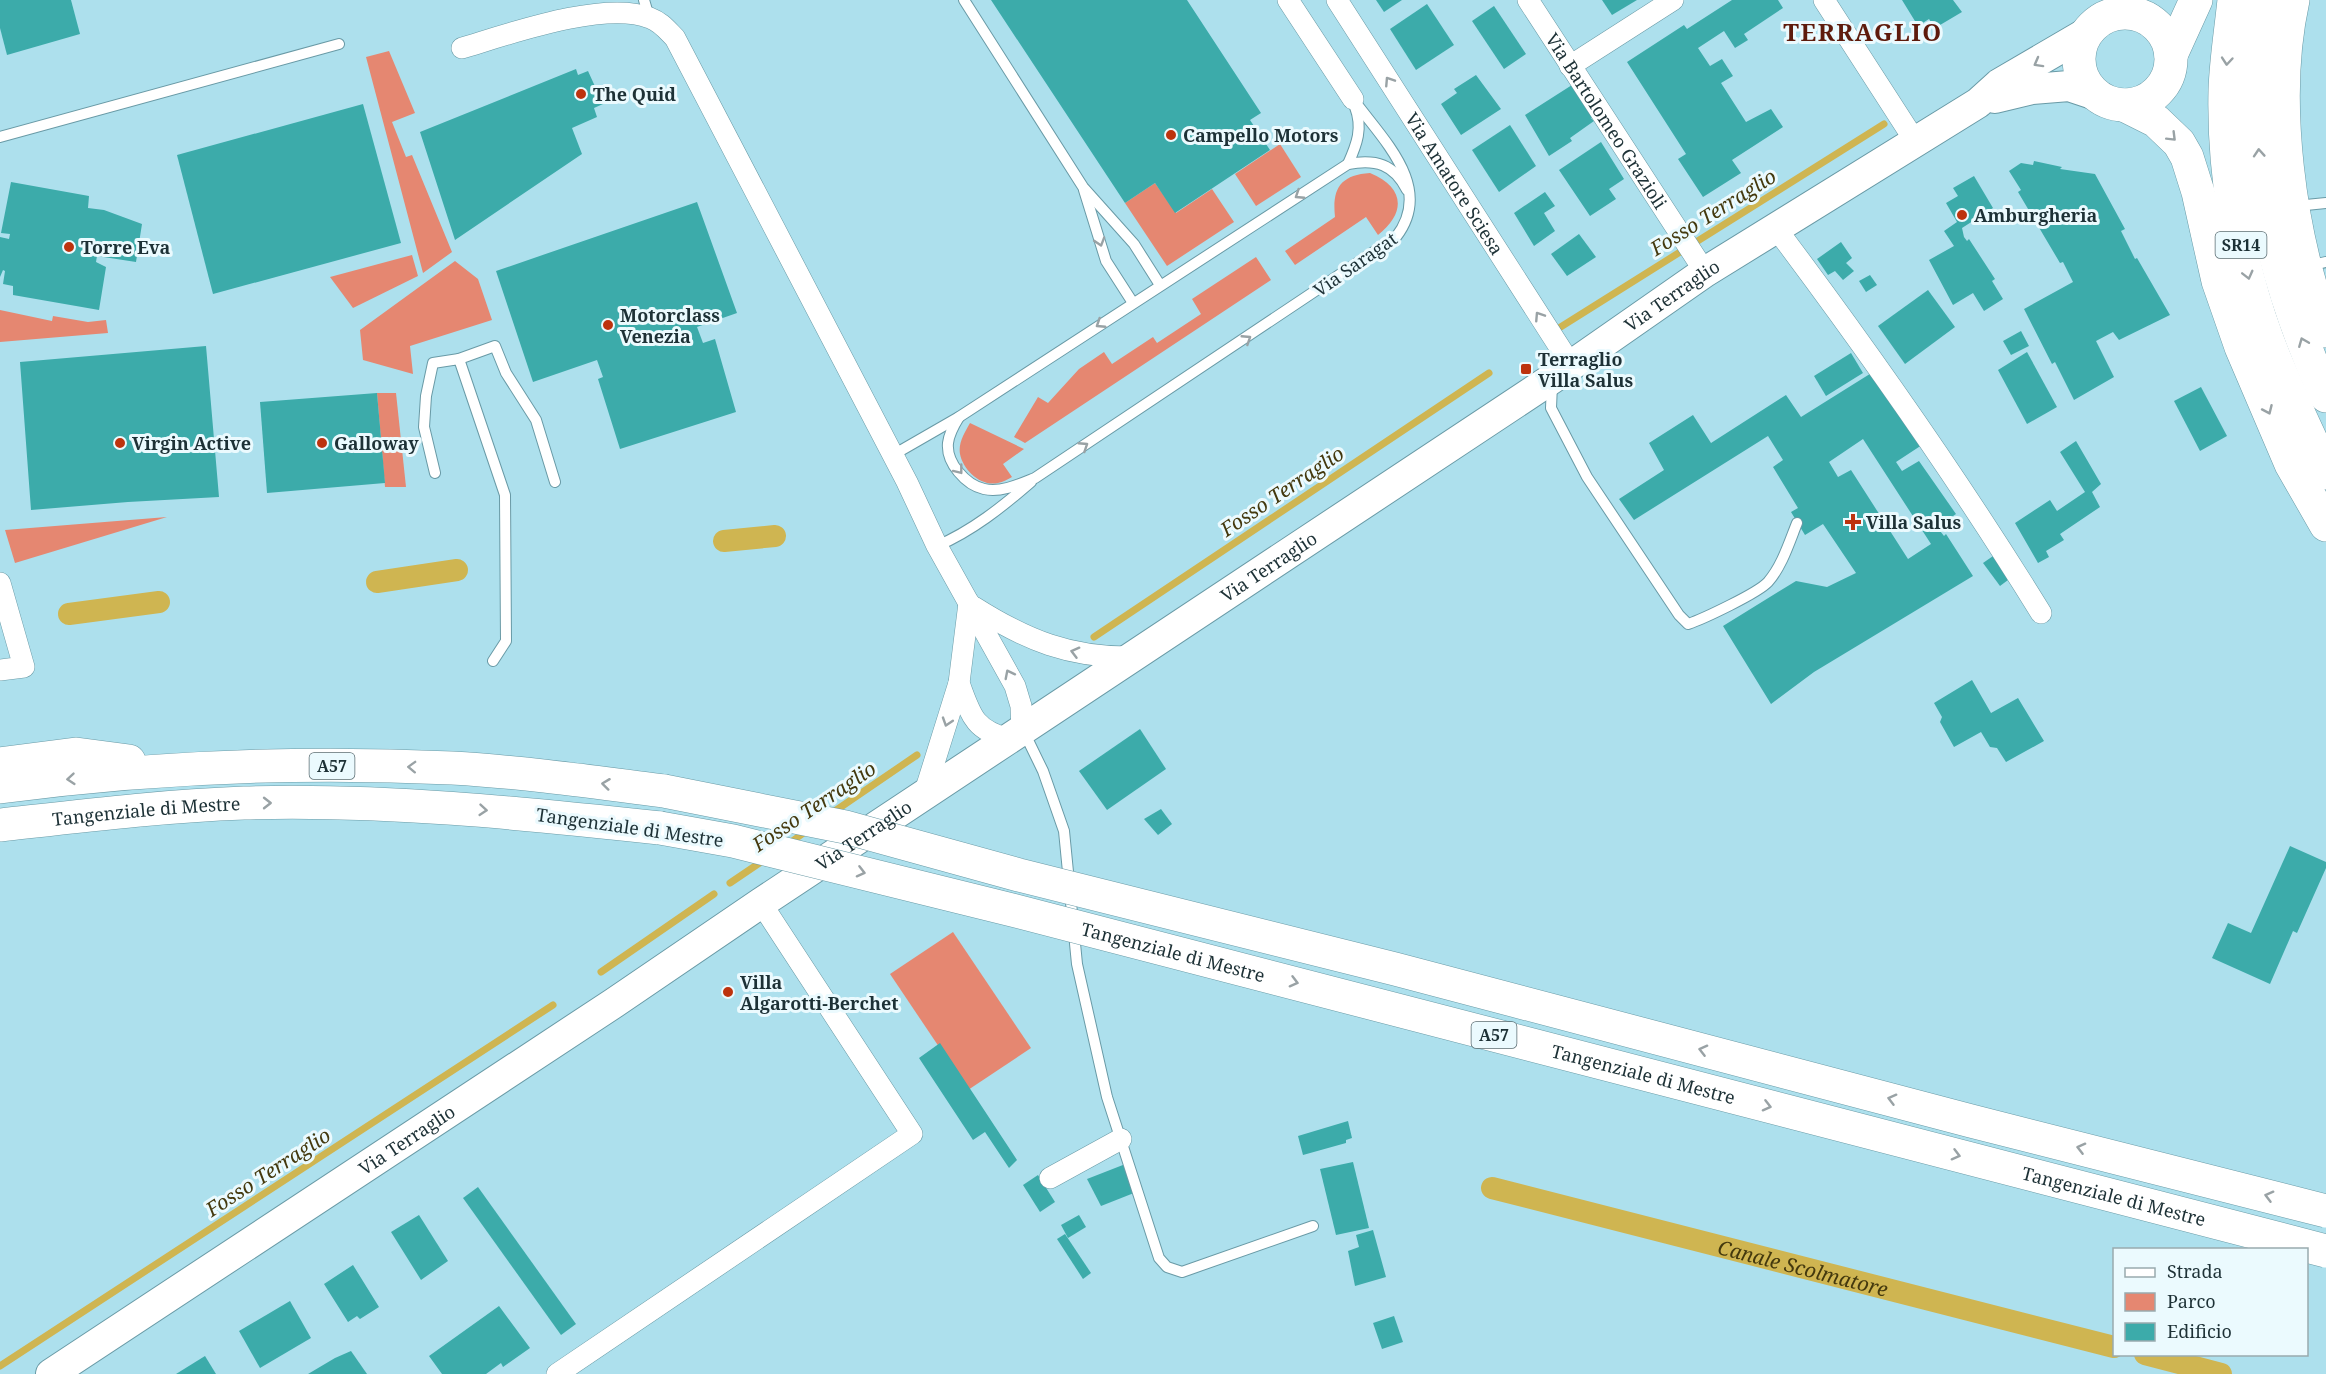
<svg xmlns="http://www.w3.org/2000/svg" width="2326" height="1374" viewBox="0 0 2326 1374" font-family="'Noto Serif',serif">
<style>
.green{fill:#e58771}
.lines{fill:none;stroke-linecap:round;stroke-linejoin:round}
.stream{stroke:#cfb551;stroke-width:7}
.canal{stroke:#cfb551;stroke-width:22}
.building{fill:#3cabaa;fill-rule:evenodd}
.service-casing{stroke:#699aa6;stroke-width:12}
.minor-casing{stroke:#699aa6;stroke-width:22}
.secondary-casing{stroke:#699aa6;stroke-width:32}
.primary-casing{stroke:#699aa6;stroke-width:34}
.motorway-casing{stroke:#699aa6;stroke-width:34}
.service{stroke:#fff;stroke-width:10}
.minor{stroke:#fff;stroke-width:21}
.secondary{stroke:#fff;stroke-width:30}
.primary{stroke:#fff;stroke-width:33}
.motorway{stroke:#fff;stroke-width:33}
.motorway-bridge-casing{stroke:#699aa6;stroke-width:34;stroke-linecap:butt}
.motorway-bridge{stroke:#fff;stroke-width:33}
.oneway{stroke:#99a2a5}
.poi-dot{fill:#bd330e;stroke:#ebfafe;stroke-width:2}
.labels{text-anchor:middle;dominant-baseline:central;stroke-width:6;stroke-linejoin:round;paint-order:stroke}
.shield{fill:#ebfafe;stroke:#5b6d72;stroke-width:1.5}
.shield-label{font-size:16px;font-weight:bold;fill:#1d3136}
.poi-label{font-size:18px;font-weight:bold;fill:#1d3136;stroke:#ebfafe;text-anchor:start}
.street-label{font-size:18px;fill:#1d3136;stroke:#ebfafe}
.water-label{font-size:20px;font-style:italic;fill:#44390e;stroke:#ebfafe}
.district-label{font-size:24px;font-weight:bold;letter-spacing:1.5px;fill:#5e1b0c;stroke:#ebfafe}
</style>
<rect width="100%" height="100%" fill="#ade0ed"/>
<!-- green -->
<g class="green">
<path d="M389,51l26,62 -23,9 14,35 6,-2 40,97 -29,21 -57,-216z"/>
<path d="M1280,144l21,33 -45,29 -21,-32z"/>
<path d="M1370,173c34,14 37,39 8,62l-12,-18 -71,48 -10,-14 50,-34c-3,-28 5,-42 35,-44z"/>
<path d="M1155,183l21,30 36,-24 22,33 -67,44 -42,-63z"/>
<path d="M412,255l6,21 -65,32 -23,-31z"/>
<path d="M1256,257l15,23 -246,163 -11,-6 24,-40 10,6 31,-34 25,-17 8,12 41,-27 4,6 44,-29 -9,-15z"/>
<path d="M455,261l23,18 14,41 -82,26 3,28 -50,-14 -3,-30z"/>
<path d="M0,310l52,11 1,-5 35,6 18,-2 2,13 -108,9z"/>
<path d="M377,393h19l10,94h-21z"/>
<path d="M970,423l54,26 -21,15 9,13c-4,2 -9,5 -14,6 -17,4 -35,-13 -38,-29 -2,-11 5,-22 10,-31z"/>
<path d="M167,517l-152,46 -10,-33z"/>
<path d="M953,932l78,116 -63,42 -78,-116z"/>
</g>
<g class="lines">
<!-- stream -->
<g class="stream">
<path d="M1559,328l325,-204"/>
<path d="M1094,637l395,-264"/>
<path d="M832,813l85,-58"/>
<path d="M788,844l20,-14"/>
<path d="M730,883l34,-23"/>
<path d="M601,972l113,-78"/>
<path d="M0,1366l553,-361"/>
</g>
<!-- canal -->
<g class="canal">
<path d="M724,541l51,-5"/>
<path d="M377,582l80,-12"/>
<path d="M69,614l90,-12"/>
<path id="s1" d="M1492,1188l622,159"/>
<path d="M2145,1354l76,20"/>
</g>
</g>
<!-- building -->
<g class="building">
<path d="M0,0h71l9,34 -73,21 -7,-27z"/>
<path d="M991,0h196l74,113 -11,7 20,30 -95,63 -20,-30 -30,20z"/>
<path d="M1376,0h26l-18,12z"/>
<path d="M1602,0h35l-25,15z"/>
<path d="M1732,0h46l5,8 -39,26 4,6 -13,8 -11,-17 -26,17 12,18 12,-7 11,17 -12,7 25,39 25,-13 12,18 -51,33 9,13 -38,24 -25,-38 8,-5 -59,-92 57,-37 3,4z"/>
<path d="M1902,0h51l9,12 -27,16 -6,-9 -11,7z"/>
<path d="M1427,4l27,41 -38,25 -26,-41z"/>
<path d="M1494,6l32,48 -22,15 -32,-48z"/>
<path d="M576,69l2,6 10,-4 15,33 -9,4 3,9 -25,11 10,26 -127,86 -35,-108z"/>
<path d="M1476,75l25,34 -40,26 -20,-31 16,-11 -3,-4z"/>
<path d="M1572,85l22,31 -3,2 3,3 -24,17 2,3 -23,15 -24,-41z"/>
<path d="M363,104l38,139 -188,51 -36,-139z"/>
<path d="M1510,125l26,41 -37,26 -27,-42z"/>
<path d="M1601,142l23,37 -15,10 7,10 -26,17 -31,-46z"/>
<path d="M2034,161l28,6 -2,2 35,5 30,55 -4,2 14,28 2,-1 33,57 -51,25 -6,-8 -17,9 18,36 -40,23 -19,-38 -3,2 -28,-55 49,-27 -10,-20 -3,1 -42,-71 3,-2 -12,-19 12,-8 12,2z"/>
<path d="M1974,176l19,32 -31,20 2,9 3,4 2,-2 26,40 -3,2 11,18 -19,12 -11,-18 -20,12 -24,-45 25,-14 -10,-15 13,-9 -11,-19 12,-7 -5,-8z"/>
<path d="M11,182l78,14 -1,12 16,2 38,14 -6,38 -39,-6 -1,6 10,5 -7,43 -86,-15v-9l-10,-2 2,-13 -2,-1 -3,7v-40l9,2 1,-5 -9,-1z"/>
<path d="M1545,192l10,14 -11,7 11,18 -21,15 -20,-33z"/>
<path d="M697,202l40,111 -40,14 6,16 12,-4 21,73 -116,37 -22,-70 5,-2 -6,-17 -64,22 -37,-111z"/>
<path d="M1579,234l17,23 -29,19 -16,-22z"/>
<path d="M1841,242l11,16 -6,5 8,8 -11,9 -8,-9 -7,4 -11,-16z"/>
<path d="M1870,275l7,10 -11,7 -7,-11z"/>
<path d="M1928,290l27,37 -50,37 -27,-38z"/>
<path d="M2021,331l8,15 -18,9 -8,-14z"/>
<path d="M206,346l13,151 -91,5 -97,8 -11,-148z"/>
<path d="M2027,352l30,55 -30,17 -29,-54z"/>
<path d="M1851,353l12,20 -37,23 -12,-20z"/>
<path d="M1873,372l52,71 -29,19 6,9 17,-10 37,53 -19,13 7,9 2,-2 27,42 -159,96 -43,32 -48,-78 73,-45 31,6 29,-14 -33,-49 -18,11 -14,-23 7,-4 -25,-41 10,-7 -15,-24 -134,84 -15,-21 45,-29 -15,-27 44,-28 18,28 75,-48 15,22zM1863,439l68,105 -23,15 -57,-89 -13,7 -9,-15z"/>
<path d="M2201,387l26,49 -27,15 -26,-50z"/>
<path d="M377,393l8,90 -118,10 -7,-91z"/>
<path d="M2076,441l25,43 -9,8 8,15 -40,27 4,6 -18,11 3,6 -11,6 -23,-40 35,-23 7,11 28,-19 -25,-40z"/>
<path d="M1996,554l16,23 -12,9 -17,-23z"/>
<path d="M1972,680l19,33 27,-15 26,43 -38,21 -9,-14 -7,-1 -9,-15 -27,15 -14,-25 2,-5 -8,-14z"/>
<path d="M1140,729l26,40 -59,41 -28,-39z"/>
<path d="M1161,809l11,15 -14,11 -14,-16z"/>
<path d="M2290,846l36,16v6l-29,65 -4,-2 -23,53 -58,-26 16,-35 23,10z"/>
<path d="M940,1043l77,117 -8,8 -24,-36 -12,8 -54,-82z"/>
<path d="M1348,1121l4,17 -6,2v3l-43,12 -5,-19z"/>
<path d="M1353,1162l16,66 -33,7 -16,-66z"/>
<path d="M1128,1163l11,28 -38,15 -14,-27z"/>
<path d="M1038,1175l17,27 -15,10 -17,-27z"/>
<path d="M478,1187l98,137 -15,11 -98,-137z"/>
<path d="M419,1215l29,46 -27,19 -30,-48z"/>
<path d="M1079,1215l7,12 -18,11 -7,-13z"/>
<path d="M1373,1230l13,47 -31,9 -7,-35 11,-4 -3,-12z"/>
<path d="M1065,1234l26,39 -8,6 -26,-40z"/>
<path d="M353,1265l26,42 -19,12 -3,-3 -9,6 -24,-38z"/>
<path d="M290,1301l21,37 -51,30 -21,-37z"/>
<path d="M499,1306l31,42 -27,19 -2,-4 -15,11h-44l-13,-18z"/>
<path d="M1394,1316l9,26 -21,7 -9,-26z"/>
<path d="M351,1351l16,23h-59l27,-16z"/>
<path d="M205,1356l11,18h-40z"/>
</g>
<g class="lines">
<defs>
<g id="service">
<path d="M644,0l5,17"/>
<path d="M964,0l119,187 51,57 26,41"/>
<path d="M0,137l339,-93"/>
<path d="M1348,164c9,-20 15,-36 7,-57"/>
<path d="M1084,190l22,71 27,42"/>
<path d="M2296,206l30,-3"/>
<path d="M2308,266l18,-4"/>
<path d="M459,359l36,-13 11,27 30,47 19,62"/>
<path d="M1552,384l-1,24 36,69 92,138 9,9c15,-5 70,-31 80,-42 14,-16 21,-39 29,-59"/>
<path d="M959,417c-5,8 -10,17 -11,26 -2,20 18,42 36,46 17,4 36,-5 51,-11l361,-241c39,-50 -14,-98 -43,-138"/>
<path d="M893,455l66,-38 389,-253c28,-5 46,0 59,26"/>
<path d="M435,473l-11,-46 2,-31 7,-33 26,-4 46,136 1,146 -13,20"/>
<path d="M937,546c35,-15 65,-39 94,-64"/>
<path d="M1024,732l19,39 21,60 13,133 30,133 52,161 8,9 15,5 131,-46"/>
</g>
<g id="minor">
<path d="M1288,0l65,99"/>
<path id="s2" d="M1337,0l234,365"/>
<path id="s3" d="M1528,0l177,272"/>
<path d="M1824,0l91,141"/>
<path d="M462,48c47,-14 142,-48 188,-30 11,4 17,12 25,20l232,444 30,64 78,140 6,20 1,24"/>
<path d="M1570,66l103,-66"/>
<path d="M1775,227c94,125 184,253 266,386"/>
<path d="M0,583l24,84 -24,3"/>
<path d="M974,607c52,33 96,51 159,50"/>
<path d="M959,683c12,32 14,46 49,56"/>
<path d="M924,795l35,-112 10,-80"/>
<path d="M1050,1178l71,-39"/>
<path d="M557,1374l355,-240 -151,-231"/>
</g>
<g id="secondary">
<path d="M1995,98l37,-9 37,-3 30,10"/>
<path id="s4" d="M51,1374l563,-371 147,-100 792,-525 152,-106 273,-169 21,-19 89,-52"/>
</g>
<g id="primary">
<path d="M2234,0c-3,30 -8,60 -9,90 -2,82 13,169 41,246 17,47 40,92 60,137"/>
<path d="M2264,0c-4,41 -8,82 -7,123 1,95 30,187 69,273"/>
<path d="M2293,0c-22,99 -4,237 33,331"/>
<circle cx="2125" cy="59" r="46"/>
<path d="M2171,55l25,-55"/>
<path d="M2124,105l32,16 23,22 8,14 11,35 20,89 23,66 50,117 35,61"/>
</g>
<g id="motorway">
<path d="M0,764l76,-10 53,7"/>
<path d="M0,787c149,-20 302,-26 452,-19 71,4 142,14 212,23"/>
<path id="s5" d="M0,825c81,-9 162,-19 244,-22 139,-4 278,10 416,25"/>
</g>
</defs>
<!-- service casing -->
<use href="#service" class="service-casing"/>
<!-- minor casing -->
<use href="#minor" class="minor-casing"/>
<!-- secondary casing -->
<use href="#secondary" class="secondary-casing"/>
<!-- primary casing -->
<use href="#primary" class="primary-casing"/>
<!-- motorway casing -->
<use href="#motorway" class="motorway-casing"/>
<!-- service -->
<use href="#service" class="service"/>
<!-- minor -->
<use href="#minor" class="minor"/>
<!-- secondary -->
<use href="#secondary" class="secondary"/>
<!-- primary -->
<use href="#primary" class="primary"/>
<!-- motorway -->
<use href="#motorway" class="motorway"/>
<defs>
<g id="motorway-bridge">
<path d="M664,791l181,36 174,48 376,94 576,152 355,90"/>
<path id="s6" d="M660,828l73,13 279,69 1314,341"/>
</g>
</defs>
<!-- motorway-bridge casing -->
<use href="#motorway-bridge" class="motorway-bridge-casing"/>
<!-- motorway-bridge -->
<use href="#motorway-bridge" class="motorway-bridge"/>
</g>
<!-- one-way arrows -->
<defs><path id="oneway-chevron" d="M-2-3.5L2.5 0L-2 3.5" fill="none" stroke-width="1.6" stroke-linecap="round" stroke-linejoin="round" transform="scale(1.5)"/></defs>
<g class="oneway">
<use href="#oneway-chevron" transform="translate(2227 61) rotate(95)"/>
<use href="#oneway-chevron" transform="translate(2038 63) rotate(151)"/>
<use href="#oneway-chevron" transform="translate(1389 81) rotate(-123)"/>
<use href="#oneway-chevron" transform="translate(2172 137) rotate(45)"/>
<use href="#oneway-chevron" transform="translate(2259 153) rotate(-94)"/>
<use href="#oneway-chevron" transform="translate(1299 195) rotate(147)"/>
<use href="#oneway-chevron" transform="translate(1100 242) rotate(73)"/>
<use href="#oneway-chevron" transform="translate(2248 275) rotate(76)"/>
<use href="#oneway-chevron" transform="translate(1539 316) rotate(-123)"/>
<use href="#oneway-chevron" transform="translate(1100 324) rotate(147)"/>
<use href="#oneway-chevron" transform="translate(1247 339) rotate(-33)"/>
<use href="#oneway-chevron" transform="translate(2303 342) rotate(-112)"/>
<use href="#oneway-chevron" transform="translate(2268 410) rotate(66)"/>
<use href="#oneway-chevron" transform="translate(1084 446) rotate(-33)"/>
<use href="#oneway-chevron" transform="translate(959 470) rotate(52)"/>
<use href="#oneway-chevron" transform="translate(1075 652) rotate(-165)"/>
<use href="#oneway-chevron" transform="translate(1009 674) rotate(-117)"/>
<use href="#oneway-chevron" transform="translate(947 722) rotate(108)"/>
<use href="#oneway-chevron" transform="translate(412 767) rotate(-178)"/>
<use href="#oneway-chevron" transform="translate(71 779) rotate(175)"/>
<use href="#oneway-chevron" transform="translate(606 784) rotate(-173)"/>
<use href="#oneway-chevron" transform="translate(267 803)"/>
<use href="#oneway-chevron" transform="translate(483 810) rotate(5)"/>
<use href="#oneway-chevron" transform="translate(861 872) rotate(14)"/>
<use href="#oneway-chevron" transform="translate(1294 982) rotate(15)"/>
<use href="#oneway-chevron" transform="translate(1703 1050) rotate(-166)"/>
<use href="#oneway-chevron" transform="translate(1892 1099) rotate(-165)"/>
<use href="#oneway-chevron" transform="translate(1767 1106) rotate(14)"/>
<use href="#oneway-chevron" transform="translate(2081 1148) rotate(-166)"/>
<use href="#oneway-chevron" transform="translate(1956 1155) rotate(15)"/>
<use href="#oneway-chevron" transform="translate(2269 1196) rotate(-165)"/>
</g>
<!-- markers -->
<g class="poi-dot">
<circle cx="581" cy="94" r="6"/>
<circle cx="1171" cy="135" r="6"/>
<circle cx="1962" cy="215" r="6"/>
<circle cx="69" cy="247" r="6"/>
<circle cx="608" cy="325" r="6"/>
<rect x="1520" y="363" width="12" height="12" rx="3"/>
<circle cx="120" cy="443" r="6"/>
<circle cx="322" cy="443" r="6"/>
<path d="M1850 513h6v6h6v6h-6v6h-6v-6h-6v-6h6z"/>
<circle cx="728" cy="992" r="6"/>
</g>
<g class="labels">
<!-- shield labels -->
<g class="shield">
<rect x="2215.5" y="232" width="51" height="26" rx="4.5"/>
<rect x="309.5" y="753" width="45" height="26" rx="4.5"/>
<rect x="1471.5" y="1022" width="45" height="26" rx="4.5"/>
</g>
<g class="shield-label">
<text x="2241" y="245">SR14</text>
<text x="332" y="766">A57</text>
<text x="1494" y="1035">A57</text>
</g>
<!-- poi labels -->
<g class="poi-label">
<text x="593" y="94">The Quid</text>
<text x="1183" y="135">Campello Motors</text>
<text x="1974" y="215">Amburgheria</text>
<text x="81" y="247">Torre Eva</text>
<text x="620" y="315">Motorclass<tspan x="620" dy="21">Venezia</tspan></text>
<text x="1538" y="359">Terraglio<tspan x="1538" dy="21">Villa Salus</tspan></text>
<text x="132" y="443">Virgin Active</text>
<text x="334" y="443">Galloway</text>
<text x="1866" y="522">Villa Salus</text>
<text x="740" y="982">Villa<tspan x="740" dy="21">Algarotti-Berchet</tspan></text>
</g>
<!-- street labels -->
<g class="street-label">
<text stroke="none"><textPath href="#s3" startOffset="144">Via Bartolomeo Grazioli</textPath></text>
<text stroke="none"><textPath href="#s2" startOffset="218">Via Amatore Sciesa</textPath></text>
<text transform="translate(1355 264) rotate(-35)">Via Saragat</text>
<text stroke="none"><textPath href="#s4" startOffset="1947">Via Terraglio</textPath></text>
<text stroke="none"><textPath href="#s4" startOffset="1461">Via Terraglio</textPath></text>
<text stroke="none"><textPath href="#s5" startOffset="147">Tangenziale di Mestre</textPath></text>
<text transform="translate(630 827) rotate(8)">Tangenziale di Mestre</text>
<text stroke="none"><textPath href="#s4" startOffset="975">Via Terraglio</textPath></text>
<text stroke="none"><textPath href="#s6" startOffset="528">Tangenziale di Mestre</textPath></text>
<text stroke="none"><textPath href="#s6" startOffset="1014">Tangenziale di Mestre</textPath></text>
<text stroke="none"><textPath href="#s4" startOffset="426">Via Terraglio</textPath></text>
<text stroke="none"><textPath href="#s6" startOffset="1500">Tangenziale di Mestre</textPath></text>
</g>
<!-- water labels -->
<g class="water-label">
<text transform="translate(1713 212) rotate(-32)">Fosso Terraglio</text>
<text transform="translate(1282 491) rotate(-34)">Fosso Terraglio</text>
<text transform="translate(814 806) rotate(-34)">Fosso Terraglio</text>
<text transform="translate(268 1172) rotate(-33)">Fosso Terraglio</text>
<text stroke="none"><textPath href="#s1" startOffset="321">Canale Scolmatore</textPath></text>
</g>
<!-- district labels -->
<g class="district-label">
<text x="1863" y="31">TERRAGLIO</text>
</g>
</g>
<!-- legend -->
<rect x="2113" y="1248" width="195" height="108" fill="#ebfafe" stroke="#99aaae" stroke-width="1.5"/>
<rect x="2125" y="1268" width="30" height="9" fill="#ffffff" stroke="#99aaae" stroke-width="1.5"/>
<text x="2167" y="1278" font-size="18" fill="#1d3136">Strada</text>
<rect x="2125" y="1293" width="30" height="18" fill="#e58771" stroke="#99aaae" stroke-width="1.5"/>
<text x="2167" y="1308" font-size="18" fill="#1d3136">Parco</text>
<rect x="2125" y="1323" width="30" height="18" fill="#3cabaa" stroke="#99aaae" stroke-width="1.5"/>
<text x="2167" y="1338" font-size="18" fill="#1d3136">Edificio</text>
</svg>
